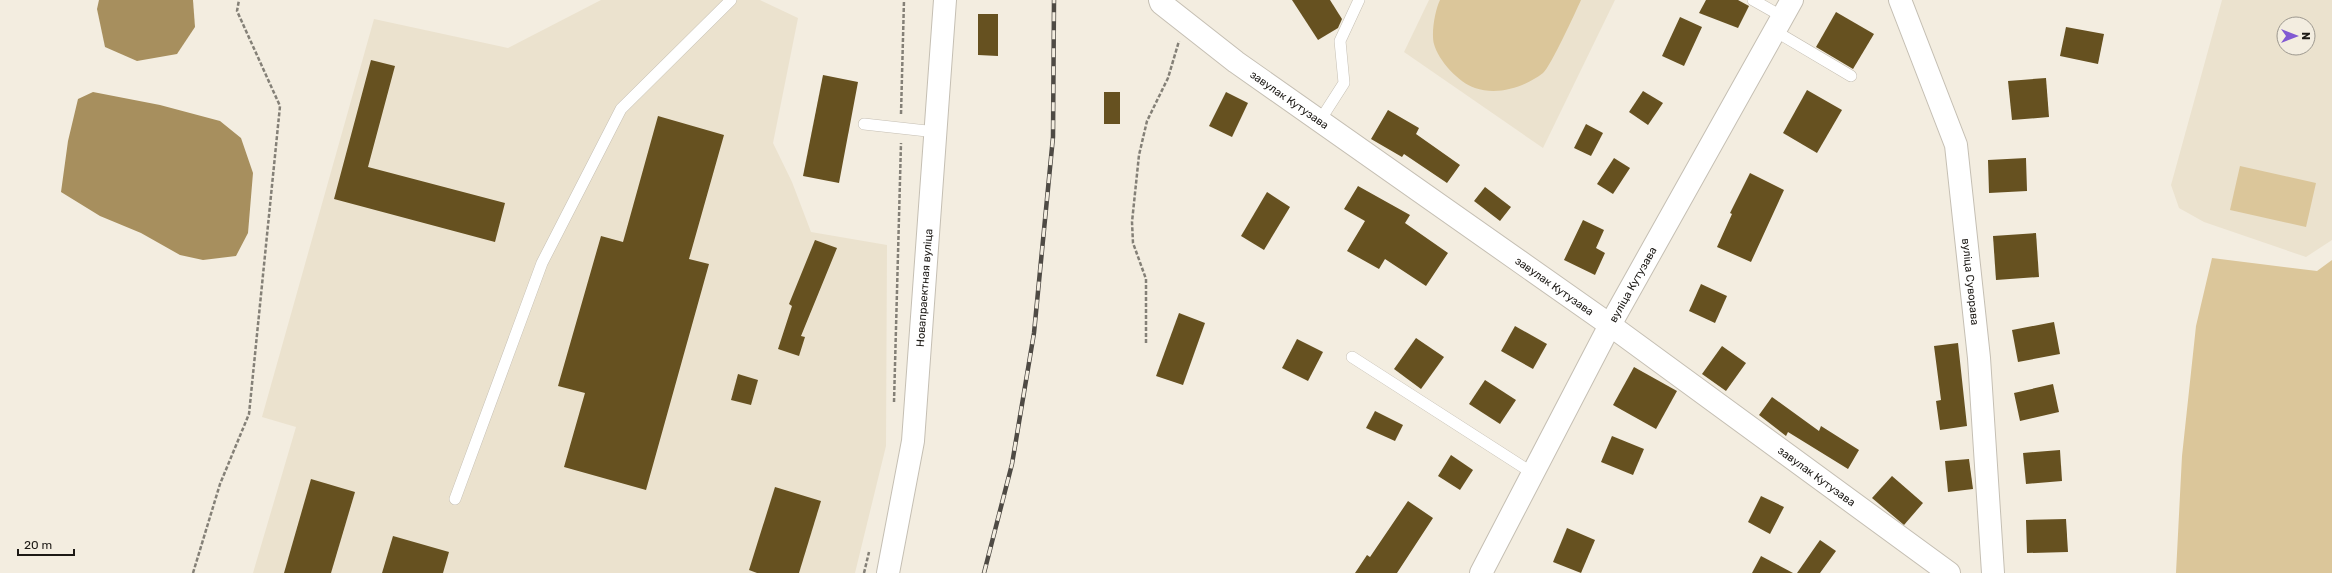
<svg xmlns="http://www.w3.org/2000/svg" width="2332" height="573" viewBox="0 0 2332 573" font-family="Rubik,sans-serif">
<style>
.built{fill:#ebe2ce;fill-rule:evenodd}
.green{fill:#dbc69a}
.water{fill:#a78f5e}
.building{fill:#665120}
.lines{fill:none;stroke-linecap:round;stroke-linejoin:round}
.service-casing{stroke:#c5bfb3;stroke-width:12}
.minor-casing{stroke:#c5bfb3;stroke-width:24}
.tertiary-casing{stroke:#c5bfb3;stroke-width:24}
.secondary-casing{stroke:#c5bfb3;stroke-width:24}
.path{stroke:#848077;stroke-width:2.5;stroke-dasharray:4 2;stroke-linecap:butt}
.service{stroke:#fff;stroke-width:11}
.minor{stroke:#fff;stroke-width:22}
.tertiary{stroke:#fff;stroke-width:22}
.secondary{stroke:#fff;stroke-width:22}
.rail-casing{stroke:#4e4a44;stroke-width:4.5}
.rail{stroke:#f3ede0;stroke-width:3;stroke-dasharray:9;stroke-linecap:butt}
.labels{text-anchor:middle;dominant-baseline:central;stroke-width:4;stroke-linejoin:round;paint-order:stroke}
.street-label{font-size:11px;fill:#1c1915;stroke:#f3ede0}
</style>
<rect width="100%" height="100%" fill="#f3ede0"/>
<!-- built -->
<g class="built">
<path d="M601,0h159l38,18 -25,125 19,39 19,50 76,13 -1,201 -31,127h-602l43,-146 -34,-10 112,-398 134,29z"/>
<path d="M1429,0h186l-72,148 -139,-96z"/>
<path d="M2222,0h110v240l-26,17 -102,-35 -25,-14 -8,-23zM2284,24h24v24h-24z"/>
</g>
<!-- green -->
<g class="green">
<path d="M1440,0h141c-6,13 -30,66 -38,73 -18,14 -45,23 -68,15 -16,-5 -37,-28 -41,-44 -3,-11 1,-34 6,-44z"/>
<path d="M2240,166l76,17 -10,44 -76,-17z"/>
<path d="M2212,258l105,13 15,-11v313h-156l6,-117 14,-130z"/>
</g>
<!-- water -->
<g class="water">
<path d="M99,0h94l2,27 -18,27 -40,7 -32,-14 -8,-38z"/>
<path d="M93,92l67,13 60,16 21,17 12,35 -5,60 -12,23 -33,4 -23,-5 -39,-22 -41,-17 -39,-24 7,-51 10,-42z"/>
</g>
<!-- building -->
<g class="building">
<path d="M1292,0h38l12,19 -4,9 -20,12z"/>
<path d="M1706,0h32l11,6 -11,22 -39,-15z"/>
<path d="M1836,12l38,22 -21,35 -37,-22z"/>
<path d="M978,14h20v42l-20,-1z"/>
<path d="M1680,17l22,10 -18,39 -22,-10z"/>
<path d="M2066,27l38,7 -6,30 -38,-8z"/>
<path d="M371,60l24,6 -27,101 137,36 -10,39 -161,-43z"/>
<path d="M823,75l35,7 -19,101 -36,-7z"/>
<path d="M2046,78l3,39 -37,3 -4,-39z"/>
<path d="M1807,90l35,20 -25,43 -34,-20z"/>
<path d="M1643,91l20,12 -15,22 -19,-13z"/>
<rect x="1104" y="92" width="16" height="32"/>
<path d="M1226,92l22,11 -16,34 -23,-11z"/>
<path d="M1388,110l31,18 -3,6 44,31 -13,18 -43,-29 -2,3 -31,-18z"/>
<path d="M658,116l66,19 -35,124 20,5 -63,226 -82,-23 21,-74 -27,-7 43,-150 22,6z"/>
<path d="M1586,124l17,9 -12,23 -17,-8z"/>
<path d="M1614,158l16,10 -17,26 -16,-10z"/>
<path d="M2026,158l1,33 -38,2 -1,-33z"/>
<path d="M1750,173l34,17 -33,72 -34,-15 15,-33 -2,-1z"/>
<path d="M1358,186l52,29 -5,8 43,30 -22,33 -41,-27 -6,10 -32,-18 18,-30 -21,-12z"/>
<path d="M1485,187l26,20 -11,14 -26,-20z"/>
<path d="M1267,192l23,15 -26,43 -23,-14z"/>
<path d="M1583,220l21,10 -8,18 9,5 -10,22 -31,-15z"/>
<path d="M2036,233l3,44 -43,3 -3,-44z"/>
<path d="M815,240l22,8 -36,88 4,1 -6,19 -21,-7 14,-43 -3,-2z"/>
<path d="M1701,284l26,12 -12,27 -26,-12z"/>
<path d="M1179,313l26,10 -22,62 -27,-9z"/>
<path d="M2054,322l6,32 -42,8 -6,-32z"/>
<path d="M1515,326l32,18 -14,25 -32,-18z"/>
<path d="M1416,338l28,19 -23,32 -27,-20z"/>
<path d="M1297,339l26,13 -15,29 -26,-13z"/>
<path d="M1958,343l9,83 -27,4 -4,-29 5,-1 -7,-54z"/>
<path d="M1722,346l24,17 -20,28 -24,-17z"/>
<path d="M1634,367l43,24 -21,38 -43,-24z"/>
<path d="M738,374l20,6 -7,25 -20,-5z"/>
<path d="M1485,380l31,20 -16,24 -31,-20z"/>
<path d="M2053,384l6,28 -39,9 -6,-28z"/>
<path d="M1772,397l47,34 2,-5 38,24 -11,19 -60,-37 -2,4 -27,-21z"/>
<path d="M1375,411l28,14 -8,16 -29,-13z"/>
<path d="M1612,436l32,13 -11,26 -32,-13z"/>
<path d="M2060,450l2,31 -36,3 -3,-31z"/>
<path d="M1451,455l22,15 -13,20 -22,-14z"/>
<path d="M1969,459l4,30 -25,3 -3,-31z"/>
<path d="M1892,476l31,27 -19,22 -32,-27z"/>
<path d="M311,479l44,13 -24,81h-47z"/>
<path d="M775,487l46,14 -22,72h-42l-8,-3z"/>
<path d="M1761,496l23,11 -14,27 -22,-12z"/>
<path d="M1408,501l25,17 -36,55h-42l12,-18 3,2z"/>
<path d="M2066,519l2,33 -41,1 -1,-33z"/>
<path d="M1567,528l28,12 -14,33 -28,-11z"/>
<path d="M393,536l56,16 -6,21h-61z"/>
<path d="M1820,540l16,11 -16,22h-23z"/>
<path d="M1761,556l32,17h-41z"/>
</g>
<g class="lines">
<defs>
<g id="service">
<path d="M1753,0l30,17"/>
<path d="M1775,31l76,45"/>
<path d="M1319,122l25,-39 -4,-42 19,-41"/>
<path d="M864,124l72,8"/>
<path d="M1352,357l182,117"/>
<path d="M455,499l87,-236 79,-154 110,-109"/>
</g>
<g id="minor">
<path id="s1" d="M1160,0l1,3 75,59 374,263 339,248"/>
<path id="s2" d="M1900,0l56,145 23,213 14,215"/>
</g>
<g id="tertiary">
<path id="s3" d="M888,573l25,-132 32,-441"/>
</g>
<g id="secondary">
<path id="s4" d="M1481,573l129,-248 182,-325"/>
</g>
</defs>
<!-- service casing -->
<use href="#service" class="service-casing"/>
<!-- minor casing -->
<use href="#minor" class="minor-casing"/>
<!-- tertiary casing -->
<use href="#tertiary" class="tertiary-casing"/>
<!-- secondary casing -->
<use href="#secondary" class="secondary-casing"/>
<!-- path -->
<g class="path">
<path d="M901,114l3,-114"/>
<path d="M1146,343v-64l-13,-36 -1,-21 7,-67 8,-34 21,-43 11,-37"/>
<path d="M894,402l7,-259"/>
<path d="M193,573l27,-89 29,-70 31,-308 -43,-95 2,-11"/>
<path d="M864,573l5,-21"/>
</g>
<!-- service -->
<use href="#service" class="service"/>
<!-- minor -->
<use href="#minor" class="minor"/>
<!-- tertiary -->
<use href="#tertiary" class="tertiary"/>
<!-- secondary -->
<use href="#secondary" class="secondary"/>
<defs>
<path id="rail" d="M984,573l28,-109 22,-131 19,-196 1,-137"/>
</defs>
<!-- rail casing -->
<use href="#rail" class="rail-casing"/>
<!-- rail -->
<use href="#rail" class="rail"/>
</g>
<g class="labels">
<!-- street labels -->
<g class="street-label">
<text stroke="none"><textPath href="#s1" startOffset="164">завулак Кутузава</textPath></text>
<text stroke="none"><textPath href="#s2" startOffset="293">вуліца Суворава</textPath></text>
<text stroke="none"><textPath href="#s4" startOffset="326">вуліца Кутузава</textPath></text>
<text stroke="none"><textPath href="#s1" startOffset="488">завулак Кутузава</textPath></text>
<text stroke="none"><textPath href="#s3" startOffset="288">Новапраектная вуліца</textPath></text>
<text stroke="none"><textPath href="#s1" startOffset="812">завулак Кутузава</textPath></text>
</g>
</g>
<!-- north arrow -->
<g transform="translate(2296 36) rotate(90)"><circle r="19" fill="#f3ede0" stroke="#9d988f"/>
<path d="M0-3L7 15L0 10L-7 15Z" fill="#8159d2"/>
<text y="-6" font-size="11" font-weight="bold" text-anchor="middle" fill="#1c1915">N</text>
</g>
<!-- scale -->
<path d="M18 549v6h56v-6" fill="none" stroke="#1c1915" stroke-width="2"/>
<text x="24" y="549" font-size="12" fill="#1c1915" stroke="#f3ede0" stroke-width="3" paint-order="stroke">20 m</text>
</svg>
